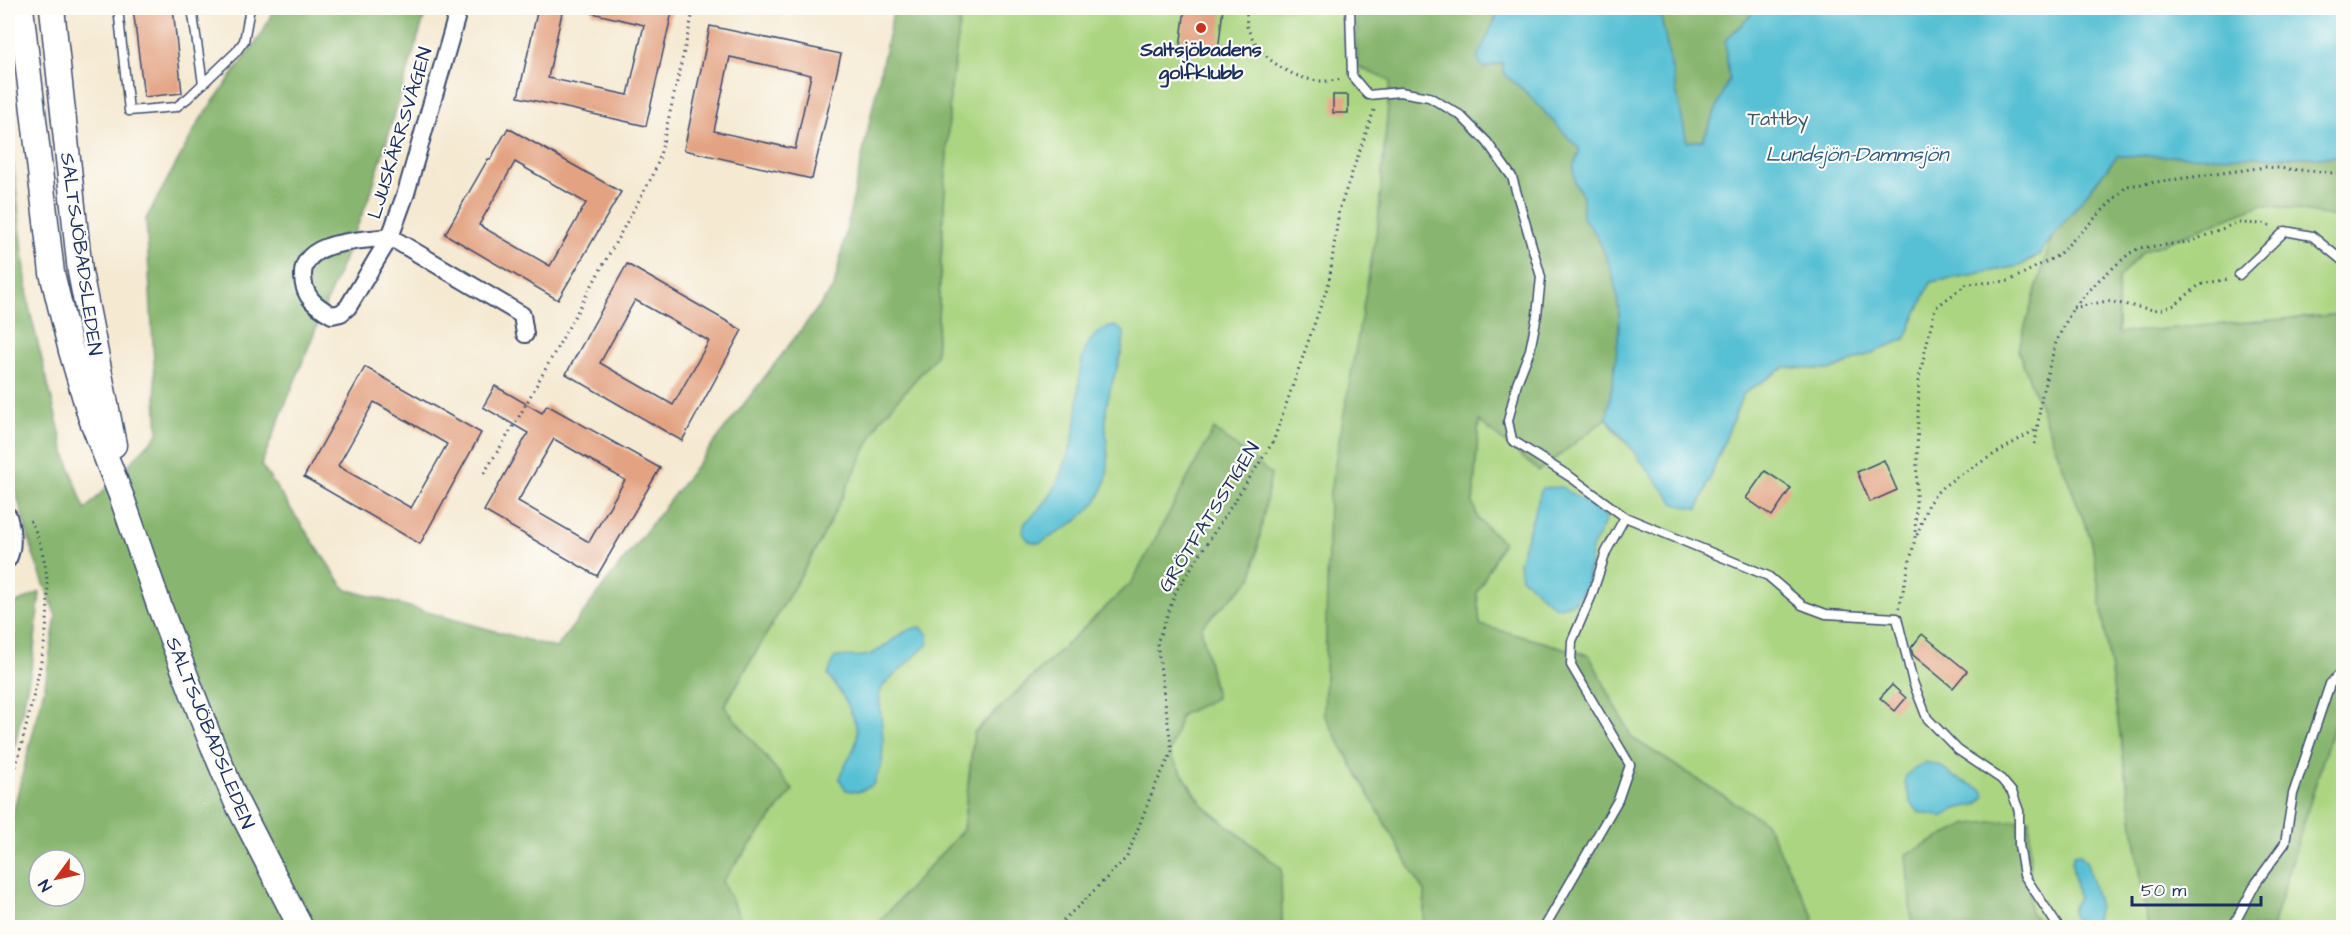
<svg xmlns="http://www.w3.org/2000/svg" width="2351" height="935" viewBox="0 0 2351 935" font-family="'Architects Daughter',sans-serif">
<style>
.green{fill:#abd581;stroke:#638270;stroke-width:1.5}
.forest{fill:#88b66f;stroke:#527266;stroke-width:1.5;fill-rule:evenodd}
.water{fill:#57c0d4;stroke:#397899;stroke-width:1.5}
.building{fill:#e3a382;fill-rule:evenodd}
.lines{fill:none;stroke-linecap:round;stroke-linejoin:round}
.lane-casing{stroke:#3c4b6f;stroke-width:11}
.street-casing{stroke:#3c4b6f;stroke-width:20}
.secondary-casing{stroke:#3c4b6f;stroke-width:27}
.path{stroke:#3c4b6f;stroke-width:3;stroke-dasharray:1.5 4.5;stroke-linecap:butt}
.lane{stroke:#fff;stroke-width:8}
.street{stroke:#fff;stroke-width:16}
.secondary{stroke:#fff;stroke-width:24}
.poi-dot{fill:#c8321e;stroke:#fdfcf7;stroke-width:2}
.labels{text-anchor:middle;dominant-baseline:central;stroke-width:4.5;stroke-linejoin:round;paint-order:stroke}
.poi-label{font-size:20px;font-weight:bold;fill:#1b2f5e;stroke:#fdfcf7}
.park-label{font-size:20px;fill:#3f5867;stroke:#fdfcf7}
.street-label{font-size:20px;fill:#1b2f5e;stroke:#fdfcf7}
.water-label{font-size:21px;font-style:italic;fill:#2d5a81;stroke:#fdfcf7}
</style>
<rect width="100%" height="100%" fill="#fdfcf7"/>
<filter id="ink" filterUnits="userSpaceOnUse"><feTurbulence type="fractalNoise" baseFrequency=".0167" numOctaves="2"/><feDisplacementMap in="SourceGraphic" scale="12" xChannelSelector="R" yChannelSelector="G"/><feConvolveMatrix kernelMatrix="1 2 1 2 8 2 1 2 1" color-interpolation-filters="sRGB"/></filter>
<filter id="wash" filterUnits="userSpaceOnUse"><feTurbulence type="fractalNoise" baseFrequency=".008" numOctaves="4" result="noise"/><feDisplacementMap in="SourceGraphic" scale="24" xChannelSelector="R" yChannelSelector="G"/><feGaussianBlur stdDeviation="1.35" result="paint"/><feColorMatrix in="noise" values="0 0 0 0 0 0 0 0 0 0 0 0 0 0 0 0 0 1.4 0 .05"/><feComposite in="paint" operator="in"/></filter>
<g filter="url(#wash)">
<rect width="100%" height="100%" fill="#f5e9d1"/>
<!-- green -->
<g class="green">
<path d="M962,8h415l13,73 -12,143 -54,491 101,179 -2,33h-141l-1,-59 -77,-62 -35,-52 12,-39 35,-18 -15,-70 51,-49 19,-104 -57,-44 -82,152 -158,150 -11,98 -89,97h-129l-23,-46 71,-91 -69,-83 95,-163 61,-124 56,-64 14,-262z"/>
<path d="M2263,204l80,14v96l-225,19v-54l24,-27z"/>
<path d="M2052,237l-34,113 74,192 56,385h-337l2,-9 -48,-96 -133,-84 -43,-83 -109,-30 -3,-32 26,-51 -25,-23 -5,-15 6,-84 60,51 68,-53 12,18 79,73 45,-115 42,-27 47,3 73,-31 26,-57 89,-16 19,-11z"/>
<path d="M2343,694v233h-71z"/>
</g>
<!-- forest -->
<g class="forest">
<path d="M274,8h153l-56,184 -110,273 84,124 211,59 278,-361 60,-279h68l-12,86 -14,262 -56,64 -61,124 -95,162 69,84 -71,91 23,46h-737v-95l37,-147 11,-69 -22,-59 -26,-93v-348l21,191 36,146 20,57 73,-76 -12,-215 54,-99 62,-86zM39,860h36v36h-36z"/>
<path d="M1356,8h145l-7,13 -10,47 18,-5 2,11 22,18 54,58 -5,33 8,13v22c22,22 37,72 36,103 0,32 -8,65 -12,97l-68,53 -60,-50 -6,83 5,15 25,23 -26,51 3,32 109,30 43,83 133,84 49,96 -3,9h-388l2,-33 -101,-179 5,-218 49,-273 12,-143 -33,-15z"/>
<path d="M1659,8h99l-33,33 4,38 -26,61 -17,2z"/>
<path d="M2117,156l226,1v61l-80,-14 -121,48 -24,27v54l225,-19v380l-71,233h-124l-56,-385 -74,-192 34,-113z"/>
<path d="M1214,429l57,45 -19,104 -51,49 15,71 -35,17 -12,39 35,53 77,61 1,59h-408l89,-97 11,-97 158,-151z"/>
<path d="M40,592l-7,67 -25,120v-172z"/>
<path d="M2030,819l-1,92 16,16h-133l-6,-73 62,-30z"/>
</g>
<!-- water -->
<g class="water">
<path d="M1501,8h158l28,134 16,-2 26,-61 -4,-38 33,-33h173l2,6 8,-6h402v149l-226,-1 -65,81 -13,18 -19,11 -89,16 -26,57 -73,31 -47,-3 -42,27 -45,115 -23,-5 -68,-86c4,-32 12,-65 12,-97 1,-31 -14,-81 -36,-103v-22l-8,-13 -2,-16 7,-17 -54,-58 -22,-18 -2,-11 -19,5 -6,-10z"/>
<path d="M1115,326l9,6c0,26 -13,46 -17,72 -3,19 0,37 1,55 2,46 -33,64 -68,84l-11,-2 -6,-8 1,-9c6,-7 14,-13 20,-20 15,-17 27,-54 31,-76 8,-34 -6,-94 40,-102z"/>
<path d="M1562,487l45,30 -15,32 -6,39 -12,15 -18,5 -35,-31 -2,-15 23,-74z"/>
<path d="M921,627l7,8v9l-44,41 -5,9 4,46 -1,24 -9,21 -15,7 -12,-2 -7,-11c4,-14 15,-25 18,-40 3,-18 -18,-50 -29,-64l6,-17c12,-4 26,1 38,-4 17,-8 29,-25 49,-27z"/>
<path d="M1925,762l16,4 13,11 29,13 2,6 -7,8 -22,5 -14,8 -23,-5 -8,-9 -6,-20 1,-8z"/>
<path d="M2080,854l7,9 12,44 -5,20h-14c-10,-16 -10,-14 -2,-30l-6,-32 1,-10z"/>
</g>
<g id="blocks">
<!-- building -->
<g class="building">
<path d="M133,8h40l9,85 -38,4z"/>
<path d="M538,8h25l-15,70 80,17 16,-70 -52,-12v-5h81l-27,118 -128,-29z"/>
<path d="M1185,8h38l-5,44 -38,-4z"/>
<path d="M710,26l131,28 -29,125 -128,-29zM730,57l81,18 -16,74 -81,-18z"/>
<rect x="1333" y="95" width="15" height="18"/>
<path d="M508,128l113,64 -63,108 -113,-66 43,-75 2,1zM515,162l71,41 -36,63 -71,-41z"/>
<path d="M627,264l115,66 -60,111 -116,-67zM635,300l74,41 -36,64 -73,-42z"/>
<path d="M365,367l116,66 -61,111 -116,-67zM374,402l73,42 -36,64 -73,-42z"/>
<path d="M495,386l47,27 5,-8 113,63 -63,108 -113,-65 44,-78 -45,-26zM554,439l71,41 -36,62 -71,-41z"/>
<path d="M1884,460l13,30 -27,12 -13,-30z"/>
<path d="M1765,471l26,17 -19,28 -26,-18z"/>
<path d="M1922,634l45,37 -14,17 -40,-33 -2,-7z"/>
<path d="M1892,685l14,13 -11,13 -15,-13z"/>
</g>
</g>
</g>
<g filter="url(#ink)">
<use href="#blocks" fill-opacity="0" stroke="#3c4b6f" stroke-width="1.5"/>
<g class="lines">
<defs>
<g id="lane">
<path d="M118,8l11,103 47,-4 12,-9 48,-46 8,-11 6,-33"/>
<path d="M192,8l11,76"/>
<path d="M1350,8l2,68 16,19 32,-3 29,5 31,18 27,27 25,35 29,100 -4,38 -7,35 -13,33 -9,38 4,19 60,38 53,39 143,59 34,29 24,9 71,4 16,64 14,36 31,32 43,29 11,13 7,19v34l5,30 35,53"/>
<path d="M2239,275l46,-44 27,5 32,26"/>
<path d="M1544,928l74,-128 12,-35 -59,-100 1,-24 19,-44 15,-45 19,-35"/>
<path d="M2232,928l24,-45 29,-40 8,-49 37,-110 14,-16"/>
</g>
<g id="street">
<path d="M390,237c-27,4 -89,2 -87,40 1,21 13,29 29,38l9,-2 7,-6 42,-70 16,-44 53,-185"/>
<path d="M390,237l132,78 3,19"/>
<path d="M8,516c4,14 6,30 0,43"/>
</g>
<g id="secondary">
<path d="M21,8l31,265 19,78 19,65 32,82 38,110 48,126 28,67 65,127"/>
<path d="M52,8l28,264 34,173"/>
</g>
</defs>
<!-- lane casing -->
<use href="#lane" class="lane-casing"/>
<!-- street casing -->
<use href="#street" class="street-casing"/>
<!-- secondary casing -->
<use href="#secondary" class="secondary-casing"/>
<!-- path -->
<g class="path">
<path d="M1247,8c0,5 -1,13 0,18 12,36 57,63 94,53"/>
<path d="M2073,308l34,-7 47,9 8,-1 13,-4 23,-19 8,-3 23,-4"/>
<path d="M2035,444l7,-50 14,-52 17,-34 26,-28 31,-27 9,-5 51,-6 46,-19 30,1 6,3"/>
<path d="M484,473l32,-51 137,-247 6,-15 35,-152"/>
<path d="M1917,535l11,-31 12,-15 18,-13 80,-48"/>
<path d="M1899,608l16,-69 4,-161 16,-70 32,-24 42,-3 48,-25 70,-70 139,-19 78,7"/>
<path d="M8,796c8,-30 16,-60 23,-90 15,-62 29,-124 0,-185l-4,1"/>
<path d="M1054,928l26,-23 47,-48 26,-67 19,-38 -15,-109 19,-52 97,-149 56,-160 10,-72 35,-100 -1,-2"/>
</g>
<!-- lane -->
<use href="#lane" class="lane"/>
<!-- street -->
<use href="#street" class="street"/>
<!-- secondary -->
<use href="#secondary" class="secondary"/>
</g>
</g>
<!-- markers -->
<circle class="poi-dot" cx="1201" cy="28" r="6"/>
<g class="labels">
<!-- poi labels -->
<g class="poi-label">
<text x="1201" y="50">Saltsjöbadens<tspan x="1201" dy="23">golfklubb</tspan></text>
</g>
<!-- park labels -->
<g class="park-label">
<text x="1778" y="119">Tattby</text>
</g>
<!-- street labels -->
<g class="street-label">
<text transform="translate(400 133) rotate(-73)">LJUSKÄRRSVÄGEN</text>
<text transform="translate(81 254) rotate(82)">SALTSJÖBADSLEDEN</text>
<text transform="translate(1209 517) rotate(-58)">GRÖTFATSSTIGEN</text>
<text transform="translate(210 733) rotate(68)">SALTSJÖBADSLEDEN</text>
</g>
<!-- water labels -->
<g class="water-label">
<text x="1857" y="154">Lundsjön-Dammsjön</text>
</g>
</g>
<!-- margin -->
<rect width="2351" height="935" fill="none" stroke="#fdfcf7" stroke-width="30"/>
<!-- north arrow -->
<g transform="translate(57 878) rotate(237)"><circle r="28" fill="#fdfcf7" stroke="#a3aaba" stroke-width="1.5"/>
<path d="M0-4.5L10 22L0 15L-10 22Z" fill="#c8321e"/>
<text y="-9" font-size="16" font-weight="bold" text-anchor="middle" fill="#1b2f5e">N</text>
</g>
<!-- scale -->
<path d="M2132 896v9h129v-9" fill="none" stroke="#1b2f5e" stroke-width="3"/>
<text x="2141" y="896" font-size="18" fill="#1b2f5e" stroke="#fdfcf7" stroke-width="4.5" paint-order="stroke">50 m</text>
</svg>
